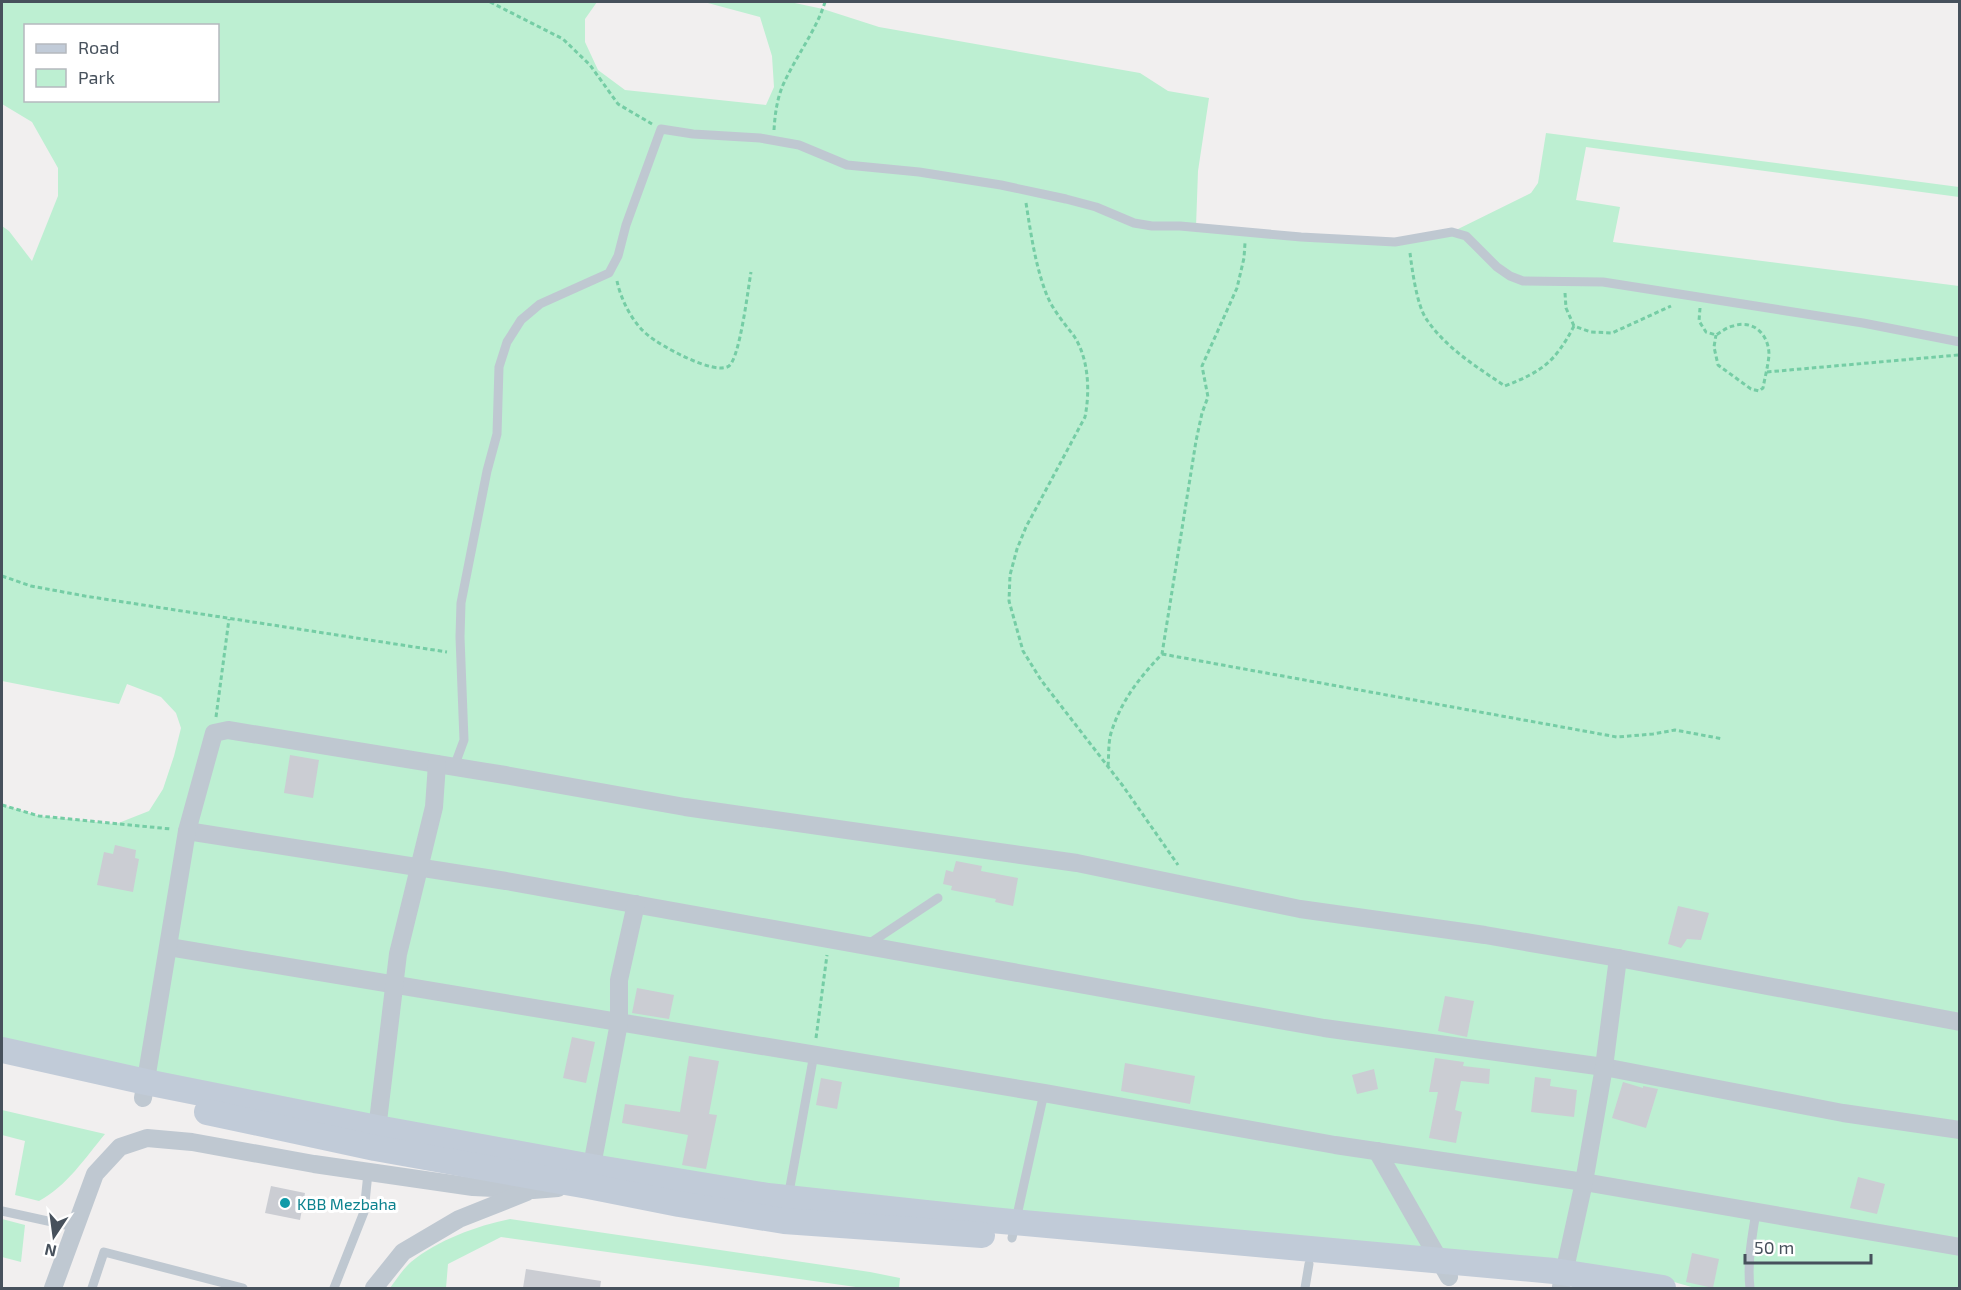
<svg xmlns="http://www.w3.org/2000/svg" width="1961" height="1290" viewBox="0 0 1961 1290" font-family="'Exo 2',sans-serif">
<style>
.green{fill:#bdefd2;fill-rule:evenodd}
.building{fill:#cbcdd3}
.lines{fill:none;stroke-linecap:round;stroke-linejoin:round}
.path{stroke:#75cda5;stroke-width:3;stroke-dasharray:4.5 3;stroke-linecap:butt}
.service{stroke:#bfc8d1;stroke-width:9}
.minor{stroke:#bfc8d1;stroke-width:18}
.secondary{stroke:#c1cbd8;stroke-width:26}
.culture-dot{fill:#0f9aa8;stroke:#fff;stroke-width:2}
.labels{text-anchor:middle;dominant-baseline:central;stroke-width:6;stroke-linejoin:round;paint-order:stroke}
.culture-label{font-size:16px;fill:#0d838f;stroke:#fff;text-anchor:start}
</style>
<rect width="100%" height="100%" fill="#f1efef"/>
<!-- green -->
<g class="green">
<path d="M2,2h595l-12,17v23l13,28 27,20 141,15 8,-18 -2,-31 -12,-39 -56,-15h86l33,7 56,18 261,46 28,18 41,7 -11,73 -2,56 199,15 57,-10 79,-39 7,-10 8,-50 413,54v10l-373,-50 -10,53 44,7 -7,35 346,44v1002h-264l-42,-12 -950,-93 -701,-137v-241l37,11 77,8 33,-13 14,-22 11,-33 7,-28 -5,-15 -15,-16 -34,-13 -8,20 -117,-23v-455l7,5 23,30 26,-65v-28l-26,-46 -30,-18zM26,26h192v74h-192z"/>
<path d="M2,1110l103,24c-20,24 -38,52 -66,67l-24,-6 10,-54 -23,-6z"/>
<path d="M2,1219l23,6 -4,37 -19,-5z"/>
<path d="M510,1219l360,53 30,6 -1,10h-36l-362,-51 -53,27 -2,24h-56c6,-8 13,-19 21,-26 27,-22 65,-36 99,-43z"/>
</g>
<!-- building -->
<g class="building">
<path d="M290,755l29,5 -6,38 -29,-5z"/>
<path d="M115,845l21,5 -1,8 4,1 -6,33 -36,-7 7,-33 9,2z"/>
<path d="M956,861l26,5 -1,5 37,7 -5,28 -18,-4 1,-3 -45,-9 1,-4 -9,-2 3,-14 7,2z"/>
<path d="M1678,906l31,7 -8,27 -14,-1 -6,9 -13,-4z"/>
<path d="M637,988l37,7 -5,24 -37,-6z"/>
<path d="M1445,996l29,5 -7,36 -29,-6z"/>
<path d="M572,1037l23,5 -9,41 -23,-5z"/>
<path d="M689,1056l30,5 -10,53 8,1 -11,54 -24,-4 6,-30 -66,-12 3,-19 55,8z"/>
<path d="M1435,1058l29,4 -1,4 27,3 -1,15 -28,-3 -6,29 7,2 -6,31 -27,-5 9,-46h-9z"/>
<path d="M1125,1063l70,13 -5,28 -69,-13z"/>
<path d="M1374,1069l4,20 -21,5 -5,-19z"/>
<path d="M1535,1077l16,2 -1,7 27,4 -3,27 -43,-5z"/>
<path d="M821,1078l21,4 -5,27 -21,-4z"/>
<path d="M1623,1082l20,6v-2l15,3 -12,39 -34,-10z"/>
<path d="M1858,1177l27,7 -8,30 -27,-6z"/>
<path d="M271,1186l34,7 -5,27 -35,-7z"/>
<path d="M1692,1253l27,6 -6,29 -27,-6z"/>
<path d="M526,1269l75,12 -1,7h-77z"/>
</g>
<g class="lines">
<!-- path -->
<g class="path">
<path d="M490,2l73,37 27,26 28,39 34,20"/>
<path d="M774,130c1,-16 3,-31 9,-45 13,-29 33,-54 42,-83"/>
<path d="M1026,203c5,31 9,61 20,90 6,16 18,30 28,43 15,23 16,56 11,81l-59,110 -9,22 -7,26 -1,26 14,50 18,29 82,106 55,79"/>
<path d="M1410,253c2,16 7,54 17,67 19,28 51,48 78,66 38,-15 50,-24 69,-60l17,6 21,1 59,-27"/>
<path d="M617,281c4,19 16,43 32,55 12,10 66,40 80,30 11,-9 19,-77 22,-94"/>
<path d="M1565,293l1,15 8,18"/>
<path d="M1700,308l-1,13 7,11 10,3c5,-3 11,-8 17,-9 21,-7 36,9 36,29 -1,11 -4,22 -6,33l-4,3 -8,-2 -33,-24 -4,-18 2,-12"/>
<path d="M1767,372l191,-17"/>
<path d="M2,576l29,10 54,10 362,56"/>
<path d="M1162,654l455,83 36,-3 22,-4 48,9"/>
<path d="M216,717l13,-98"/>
<path d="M1108,766c1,-10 0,-22 3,-33 10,-32 28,-55 51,-79l34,-213 6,-28 6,-16 -6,-31 35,-78 7,-30 1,-15"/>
<path d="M2,805l37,11 132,13"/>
<path d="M816,1038l11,-83"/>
</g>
<!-- service -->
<g class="service">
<path d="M454,767l10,-27 -4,-103 1,-34 26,-132 10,-37 2,-67 8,-25 14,-22 19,-16 69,-31 9,-17 8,-31 35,-96 32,5 67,4 39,7 48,20 72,7 82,13 65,14 30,8 38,16 18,3h28l121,11 94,5 57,-10 14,4 31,31 13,9 13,5 80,1 260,41 97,19"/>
<path d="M867,945l71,-47"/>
<path d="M788,1198l26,-144"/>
<path d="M2,1211l73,16"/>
<path d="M1012,1238l32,-145"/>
<path d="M92,1288l12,-36 139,36"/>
<path d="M334,1288l30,-76 4,-39"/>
<path d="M1305,1288l4,-24"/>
<path d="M1750,1288c-3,-25 2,-51 6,-76"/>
</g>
<!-- minor -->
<g class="minor">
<path d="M187,831l319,50 818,147 280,39 239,46 117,17"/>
<path d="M169,947l875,146 291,52 249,37 376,65"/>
<path d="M143,1098l44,-267 27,-98 14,-3 277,45 180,32 392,56 223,46 185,26 133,23 342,64"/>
<path d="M376,1138l22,-184 36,-147 3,-43"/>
<path d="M1377,1151l72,126"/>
<path d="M590,1176l29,-153v-43l17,-76"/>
<path d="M1561,1287l23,-105 20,-115 14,-109"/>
<path d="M53,1288l42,-114 25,-27 27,-9 45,4 122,22 159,23 60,3 25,-2"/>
<path d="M374,1288l29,-36 56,-33 68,-27"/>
</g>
<!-- secondary -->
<g class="secondary">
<path d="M2,1050l144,32 231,46 215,39 176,29 223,24 563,51 109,17"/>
<path d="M207,1112l168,36 213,38 91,18 105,17 198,14"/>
</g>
</g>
<!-- markers -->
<circle class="culture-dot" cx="285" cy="1203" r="6"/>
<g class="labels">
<!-- culture labels -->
<g class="culture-label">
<text x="297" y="1203">KBB Mezbaha</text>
</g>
</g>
<!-- border -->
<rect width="1961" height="1290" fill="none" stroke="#47515c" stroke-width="6"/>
<!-- legend -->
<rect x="24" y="24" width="195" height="78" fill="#ffffff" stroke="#b5b9be" stroke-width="1.5"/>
<rect x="36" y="44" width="30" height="9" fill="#c1cbd8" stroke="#b5b9be" stroke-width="1.5"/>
<text x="78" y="54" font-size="18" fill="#47515c">Road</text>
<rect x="36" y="69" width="30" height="18" fill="#bdefd2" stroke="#b5b9be" stroke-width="1.5"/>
<text x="78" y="84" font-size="18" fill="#47515c">Park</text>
<!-- north arrow -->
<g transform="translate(54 1236) rotate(193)" stroke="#ffffff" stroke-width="4.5" paint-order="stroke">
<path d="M0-4.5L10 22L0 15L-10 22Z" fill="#47515c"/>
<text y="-9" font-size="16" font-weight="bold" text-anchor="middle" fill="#47515c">N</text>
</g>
<!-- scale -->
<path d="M1745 1254v9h126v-9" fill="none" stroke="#47515c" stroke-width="3"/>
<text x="1754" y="1254" font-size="18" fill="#47515c" stroke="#ffffff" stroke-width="4.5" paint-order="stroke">50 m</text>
</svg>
